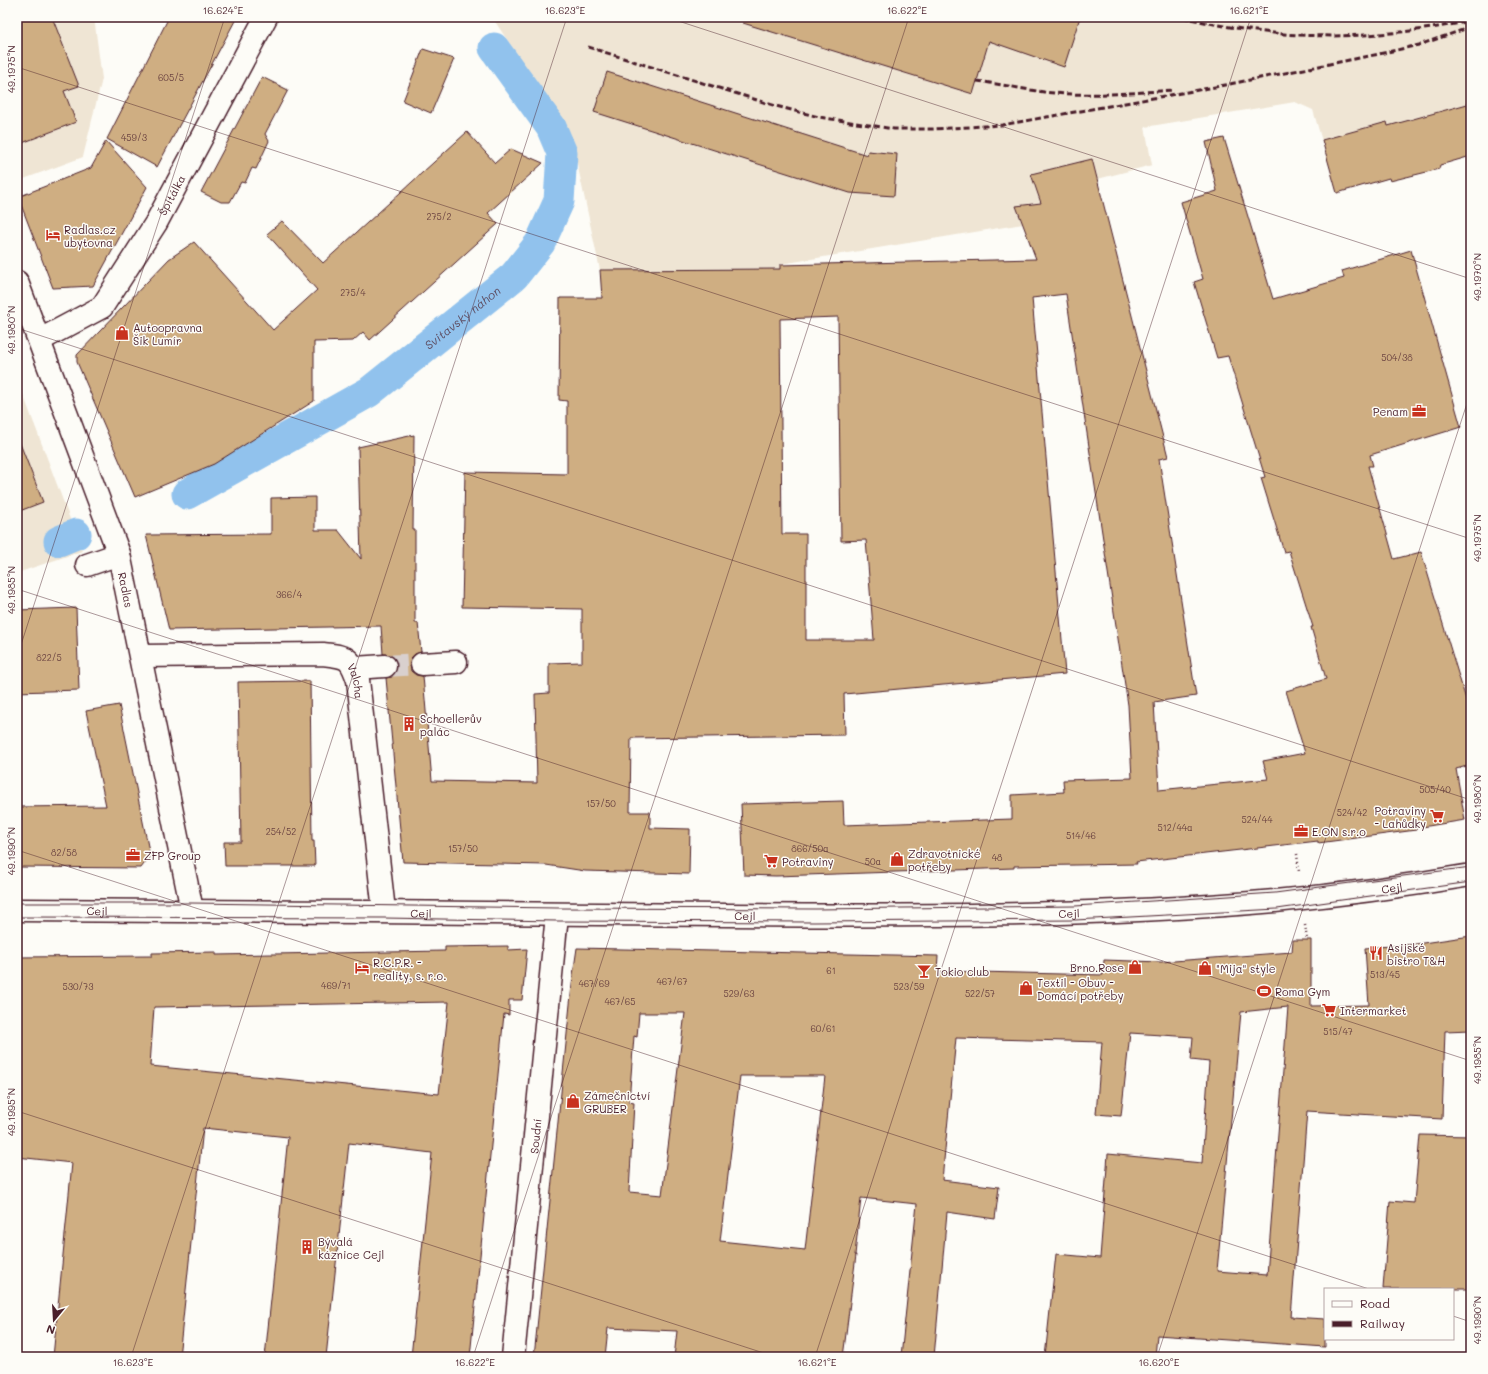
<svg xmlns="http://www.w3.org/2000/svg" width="1488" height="1374" viewBox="0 0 1488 1374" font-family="Mali,sans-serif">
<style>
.built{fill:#efe5d4}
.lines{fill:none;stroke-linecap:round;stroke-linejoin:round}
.canal{stroke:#91c2ed;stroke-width:31}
.building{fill:#cfae82;stroke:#4a1f2b;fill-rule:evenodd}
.minor-tunnel{stroke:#d9d0ce;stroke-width:22;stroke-dasharray:22 11;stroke-linecap:butt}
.minor-casing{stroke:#4a1f2b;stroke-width:25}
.path{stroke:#4a1f2b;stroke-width:2.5;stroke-dasharray:1 3;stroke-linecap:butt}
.minor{stroke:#fdfcf7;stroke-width:22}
.tram{stroke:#4a1f2b;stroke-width:1}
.rail{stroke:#4a1f2b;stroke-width:3;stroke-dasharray:6 3;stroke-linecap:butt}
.ticks{fill:none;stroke:#4a1f2b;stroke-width:1;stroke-opacity:0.45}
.labels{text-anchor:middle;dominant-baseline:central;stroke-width:3;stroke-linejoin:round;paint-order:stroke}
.number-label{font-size:9px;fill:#6b4341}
.street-label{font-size:11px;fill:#4a1f2b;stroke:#fdfcf7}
.poi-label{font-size:11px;fill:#4a1f2b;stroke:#fdfcf7;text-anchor:start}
.water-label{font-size:12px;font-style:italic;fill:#5f5065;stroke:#fdfcf7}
.neatline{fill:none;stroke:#4a1f2b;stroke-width:1.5}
.ticks-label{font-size:10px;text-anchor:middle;fill:#4a1f2b}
</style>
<rect width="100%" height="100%" fill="#fdfcf7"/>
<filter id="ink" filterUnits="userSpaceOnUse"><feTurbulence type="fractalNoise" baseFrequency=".025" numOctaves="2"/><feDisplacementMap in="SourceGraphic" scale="8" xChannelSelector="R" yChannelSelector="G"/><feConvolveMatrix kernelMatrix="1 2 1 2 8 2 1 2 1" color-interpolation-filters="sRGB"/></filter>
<g filter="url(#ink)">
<!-- built -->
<g class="built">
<path d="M17,17h77l8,62 -19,78 -62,23 -4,-10z"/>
<path d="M492,17h979v139l-31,9 -1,4 -49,12 -1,-3 -52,15 -24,-83 -18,-8 -150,25 7,38 -113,29 2,9 -24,3 6,18 -242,40 -1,5 -180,1 -24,-112 -23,-49z"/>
<path d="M17,378l65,173 -65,22z"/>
</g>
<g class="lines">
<!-- canal -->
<g class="canal">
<path id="s1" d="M187,494l182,-102 145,-116 26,-33 19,-42 3,-48 -11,-26 -57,-79"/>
<path d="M59,541l17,-7"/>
</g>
</g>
<!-- building -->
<g class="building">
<path d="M17,17h35l27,69 -15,5 12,31 -59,23z"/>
<path d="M169,17h68l-80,150 -50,-28z"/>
<path d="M744,17h336l-16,50 -75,-26 -16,53 -230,-71z"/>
<path d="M423,49l31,10 -23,54 -28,-12z"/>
<path d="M607,72l260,83 1,-4 29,3 -3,42 -44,-3 -256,-81z"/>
<path d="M262,77l26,13 -23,44 4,7 -13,28 -4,-1 -7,15 -4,-1 -11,20h-9l-20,-10z"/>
<path d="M1471,103v53l-31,9 -1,4 -49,12 -1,-3 -52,15 -15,-53 65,-18 1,4z"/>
<path d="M467,132l28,31 16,-14 32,14 -55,50 10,11 -128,116 -7,-8 -10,9 -39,1v59l-100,63 -79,33 -58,-135v-7l92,-96 25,-17 79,88 44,-40 -50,-56 15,-13 41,42z"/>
<path d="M1224,138l49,161 71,-21 -2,-7 69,-21 50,177 -91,28 3,11h-5l26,93 27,-7 50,164v49l-15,4 9,51 -49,8v2l-98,13v-2l-182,21 1,2 -123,2v2l-238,8 -32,-1 -3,-71 102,-3 1,24 168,-6v-24l52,-3 -1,-12 69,-2 -4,-73 -62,-411 -34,4 33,376 -221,20 1,41 -214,3 -1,74h20v16l40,1 -1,45 -104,-3 -39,-6 -143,-3 -17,-184 6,-1 4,-5 1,-7 -2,-6 -4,-4 -8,-1 -2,-28 -212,4 -23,-95 125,-1v-36l44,-1v33h23l23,29 -3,-112 56,-12 -1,95h2v93h3l3,29 -6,2 -4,4 -1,6 1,7 5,4 7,1 9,105 105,2 -2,-89 14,-1v-30l33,-1v-53l-120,-2 3,-135 102,2v-73l-8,-1 1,-102h42l-2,-28 180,-1v-4l256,-6 -20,-53 25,-3 -10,-29 61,-15 76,298 -9,2 37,237 -42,6 5,88 109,-11 -5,-18 42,-8 -19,-62 40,-12 -15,-52h2l-24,-76 -5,1 -23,-74 4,-1 -37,-121 -11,2 -23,-76 9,-3 -22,-77 36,-11 -11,-49zM838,317l3,224 25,-1 8,100h-68v-106h-24l-2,-215z"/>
<path d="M106,141l41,46 -54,99 -40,2 -35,-91 73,-29z"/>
<path d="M17,441h2l24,61 -26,10z"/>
<path d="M76,608l3,82 -62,2v-82z"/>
<path d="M310,681l2,160h2l1,25h-90l-1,-24h17l-3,-160z"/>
<path d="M119,705l31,151 -9,12 -124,-1v-60l89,-1 -20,-95z"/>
<path d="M1471,936v94l-26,1 -3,88 -135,-8 -16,206 34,2v28l-168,-12 -2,22h-110l11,-103 44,4 8,-104 94,9 7,-101 -18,-2 2,-23 -63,-4 -9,83 -25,-2 6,-72 -146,-4 -14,142 57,7 -4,32 -48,-7 -13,145h-33l16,-153 -56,-6 -6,57h1l-13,102h-169l3,-26 -69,-3 -3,29h-71l39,-382 4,-27 361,8 -1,15 166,4 1,-15 57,2 131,-10 1,-12h18v66l58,-1 -4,-57 51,-4zM1288,1007l-21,268 -50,-4 24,-259zM639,1013h46l-23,182 -33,-3 5,-89 -5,-1 5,-66 3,1zM740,1076h85l-20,174 -85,-9z"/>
<path d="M508,946v4l19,-1 -5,51h-13v15l-5,-1 -34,343h-59l21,-204 -83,-10 -23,214h-61l23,-220 -85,-9 -24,229h-126l19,-194 -55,-6v-200l135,-1v-3l64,-1v3l229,-4v-4zM449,1002l-10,92 -289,-28 4,-59z"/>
<path d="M1420,1135l51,1v153h-88l7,-88 24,2z"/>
</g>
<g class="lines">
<!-- minor-tunnel -->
<path class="minor-tunnel" d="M385,666l37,-2"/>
<defs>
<g id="minor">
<path id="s2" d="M17,282l102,272 73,356"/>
<path id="s3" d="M40,340l62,-33 54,-84 110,-206"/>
<path d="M87,565l32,-11"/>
<path id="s4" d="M141,656l182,-2c24,3 27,2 35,26l26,231"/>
<path d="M422,664l34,-2"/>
<path d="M354,668l31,-2"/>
<path id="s5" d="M17,910c237,0 473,4 710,5 182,1 366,2 548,-14 65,-6 131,-15 196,-26"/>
<path id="s6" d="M513,1357l44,-442"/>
</g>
</defs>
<!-- minor casing -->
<use href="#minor" class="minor-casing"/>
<!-- path -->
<g class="path">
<path d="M1297,854l2,18"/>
<path d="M1305,925l2,15"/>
</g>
<!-- minor -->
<use href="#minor" class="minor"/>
<!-- tram -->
<g class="tram">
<path d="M17,903h174l367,5 258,1 259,-3 200,-13 196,-26"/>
<path d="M17,917l367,1 173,3 257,1 261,-2 202,-11 194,-27"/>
</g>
<!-- rail -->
<g class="rail">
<path d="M1183,17c99,25 188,24 288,4"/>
<path d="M588,47l188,59 43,11 75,12h39l69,-4 213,-38 164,-33 40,-9 52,-18"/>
<path d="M977,81c22,3 45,8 67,11 43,5 86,1 129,-2"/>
</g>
</g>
</g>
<!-- ticks -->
<path class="ticks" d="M666,17l805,262M1469,17l2,1M17,67l1454,472M17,328l1454,472M17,589l1454,472M17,657l208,-640M17,850l1352,439M17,1111l759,246M1453,1316l18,6M131,1357l436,-1340M473,1357l436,-1340M815,1357l436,-1340M1157,1357l314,-966"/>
<!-- icons -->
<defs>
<symbol id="hotel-bare" viewBox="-9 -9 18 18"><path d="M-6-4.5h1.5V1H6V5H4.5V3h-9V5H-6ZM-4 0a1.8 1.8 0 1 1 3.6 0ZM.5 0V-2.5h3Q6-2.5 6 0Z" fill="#c8321e" stroke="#fdfcf7" stroke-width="2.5" paint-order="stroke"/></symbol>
<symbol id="shop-bare" viewBox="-9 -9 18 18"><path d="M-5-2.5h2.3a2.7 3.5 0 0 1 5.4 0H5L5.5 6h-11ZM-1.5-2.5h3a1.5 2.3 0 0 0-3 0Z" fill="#c8321e" stroke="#fdfcf7" stroke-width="2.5" paint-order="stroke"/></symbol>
<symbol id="office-bare" viewBox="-9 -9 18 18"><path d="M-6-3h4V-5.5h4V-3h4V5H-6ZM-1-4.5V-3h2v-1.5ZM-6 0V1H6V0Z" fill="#c8321e" stroke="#fdfcf7" stroke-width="2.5" paint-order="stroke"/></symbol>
<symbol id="building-bare" viewBox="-9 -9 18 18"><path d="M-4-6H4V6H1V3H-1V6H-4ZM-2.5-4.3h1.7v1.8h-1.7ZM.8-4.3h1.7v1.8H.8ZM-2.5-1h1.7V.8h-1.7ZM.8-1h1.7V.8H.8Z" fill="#c8321e" stroke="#fdfcf7" stroke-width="2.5" paint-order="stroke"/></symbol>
<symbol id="supermarket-bare" viewBox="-9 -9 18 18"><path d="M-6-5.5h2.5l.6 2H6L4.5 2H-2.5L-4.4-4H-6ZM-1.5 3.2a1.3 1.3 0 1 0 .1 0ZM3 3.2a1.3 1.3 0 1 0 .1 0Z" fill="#c8321e" stroke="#fdfcf7" stroke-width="2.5" paint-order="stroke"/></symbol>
<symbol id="restaurant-bare" viewBox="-9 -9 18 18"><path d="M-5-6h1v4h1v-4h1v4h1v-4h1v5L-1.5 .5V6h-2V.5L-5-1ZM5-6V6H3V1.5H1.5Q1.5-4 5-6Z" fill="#c8321e" stroke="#fdfcf7" stroke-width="2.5" paint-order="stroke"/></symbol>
<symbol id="bar-bare" viewBox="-9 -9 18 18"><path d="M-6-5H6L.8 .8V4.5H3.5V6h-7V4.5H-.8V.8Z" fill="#c8321e" stroke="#fdfcf7" stroke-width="2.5" paint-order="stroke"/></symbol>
<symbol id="stadium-bare" viewBox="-9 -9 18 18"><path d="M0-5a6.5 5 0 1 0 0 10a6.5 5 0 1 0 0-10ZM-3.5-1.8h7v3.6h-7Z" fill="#c8321e" stroke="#fdfcf7" stroke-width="2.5" paint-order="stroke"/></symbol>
</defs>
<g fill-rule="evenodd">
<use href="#hotel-bare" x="43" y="225" width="20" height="20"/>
<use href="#shop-bare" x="112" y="323" width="20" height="20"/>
<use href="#office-bare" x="1409" y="401" width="20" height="20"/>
<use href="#building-bare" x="399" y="714" width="20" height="20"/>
<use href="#supermarket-bare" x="1427" y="806" width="20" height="20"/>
<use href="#office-bare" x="1291" y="821" width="20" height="20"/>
<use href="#office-bare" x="123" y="845" width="20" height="20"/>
<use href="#shop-bare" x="887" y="849" width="20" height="20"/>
<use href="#supermarket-bare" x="761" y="851" width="20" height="20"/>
<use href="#restaurant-bare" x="1366" y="943" width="20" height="20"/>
<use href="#shop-bare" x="1125" y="957" width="20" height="20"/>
<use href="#hotel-bare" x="352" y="958" width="20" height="20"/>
<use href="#shop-bare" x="1195" y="958" width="20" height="20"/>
<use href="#bar-bare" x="914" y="961" width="20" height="20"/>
<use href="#shop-bare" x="1016" y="978" width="20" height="20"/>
<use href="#stadium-bare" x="1254" y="981" width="20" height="20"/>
<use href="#supermarket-bare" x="1319" y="1000" width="20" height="20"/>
<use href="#shop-bare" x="563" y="1091" width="20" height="20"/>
<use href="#building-bare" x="297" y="1237" width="20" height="20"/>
</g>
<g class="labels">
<!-- number labels -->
<g class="number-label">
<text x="171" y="77">605/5</text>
<text x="134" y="137">459/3</text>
<text x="439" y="216">275/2</text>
<text x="353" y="292">275/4</text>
<text x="1397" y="357">504/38</text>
<text x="289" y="594">366/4</text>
<text x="49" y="657">822/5</text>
<text x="1435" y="789">505/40</text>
<text x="601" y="803">157/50</text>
<text x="1352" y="812">524/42</text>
<text x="1257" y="819">524/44</text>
<text x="1175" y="827">512/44a</text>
<text x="281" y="831">254/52</text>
<text x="1081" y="835">514/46</text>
<text x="463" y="848">157/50</text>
<text x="810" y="848">866/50a</text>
<text x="64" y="852">82/58</text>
<text x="997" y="857">48</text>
<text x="873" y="861">50a</text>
<text x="831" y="970">61</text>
<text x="1385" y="974">513/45</text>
<text x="672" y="981">467/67</text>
<text x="594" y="983">467/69</text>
<text x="336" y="985">469/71</text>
<text x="78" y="986">530/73</text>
<text x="909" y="986">523/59</text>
<text x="739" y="993">529/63</text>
<text x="980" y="993">522/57</text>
<text x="620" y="1001">467/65</text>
<text x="823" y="1028">60/61</text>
<text x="1338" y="1031">515/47</text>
</g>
<!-- street labels -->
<g class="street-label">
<text stroke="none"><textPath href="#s3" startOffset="202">Špitálka</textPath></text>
<text stroke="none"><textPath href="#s2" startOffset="327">Radlas</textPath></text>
<text stroke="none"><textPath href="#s4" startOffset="231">Valcha</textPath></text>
<text stroke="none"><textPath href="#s5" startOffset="1376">Cejl</textPath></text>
<text stroke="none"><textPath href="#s5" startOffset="80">Cejl</textPath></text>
<text stroke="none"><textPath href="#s5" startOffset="404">Cejl</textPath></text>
<text stroke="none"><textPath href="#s5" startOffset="1052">Cejl</textPath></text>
<text stroke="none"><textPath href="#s5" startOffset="728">Cejl</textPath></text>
<text stroke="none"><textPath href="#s6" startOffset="222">Soudní</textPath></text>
</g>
<!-- poi labels -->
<g class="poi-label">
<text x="64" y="229">Radlas.cz<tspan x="64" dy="13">ubytovna</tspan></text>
<text x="133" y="327">Autoopravna<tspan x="133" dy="13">Šik Lumír</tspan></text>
<text x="1408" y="411" text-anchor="end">Penam</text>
<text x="420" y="718">Schoellerův<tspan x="420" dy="13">palác</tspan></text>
<text x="1426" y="810" text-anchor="end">Potraviny<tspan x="1426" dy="13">- Lahůdky</tspan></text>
<text x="1312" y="831">E.ON s.r.o</text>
<text x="908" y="853">Zdravotnické<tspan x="908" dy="13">potřeby</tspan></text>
<text x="144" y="855">ZFP Group</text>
<text x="782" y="861">Potraviny</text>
<text x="1387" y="947">Asijské<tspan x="1387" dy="13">bistro T&amp;H</tspan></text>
<text x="373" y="962">R.C.P.R. -<tspan x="373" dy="13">reality, s. r.o.</tspan></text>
<text x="1124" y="967" text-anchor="end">Brno.Rose</text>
<text x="1216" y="968">"Mija" style</text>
<text x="935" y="971">Tokio club</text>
<text x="1037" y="982">Textil - Obuv -<tspan x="1037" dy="13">Domácí potřeby</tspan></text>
<text x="1275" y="991">Roma Gym</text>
<text x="1340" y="1010">Intermarket</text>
<text x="584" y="1095">Zámečnictví<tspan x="584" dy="13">GRUBER</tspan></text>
<text x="318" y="1241">Bývalá<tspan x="318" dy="13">káznice Cejl</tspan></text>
</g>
<!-- water labels -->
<g class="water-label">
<text stroke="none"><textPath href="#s1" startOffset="328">Svitavský náhon</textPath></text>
</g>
</g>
<!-- margin -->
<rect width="1488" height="1374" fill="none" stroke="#fdfcf7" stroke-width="44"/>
<!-- legend -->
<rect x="1324" y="1288" width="130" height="52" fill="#fdfcf7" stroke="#b5a4a5"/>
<rect x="1332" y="1301" width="20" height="6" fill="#fdfcf7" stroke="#b5a4a5"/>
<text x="1360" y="1308" font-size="12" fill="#4a1f2b">Road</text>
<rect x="1332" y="1321" width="20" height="6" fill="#4a1f2b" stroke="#b5a4a5"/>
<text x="1360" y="1328" font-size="12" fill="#4a1f2b">Railway</text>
<!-- north arrow -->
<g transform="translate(54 1320) rotate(198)" stroke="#fdfcf7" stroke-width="3" paint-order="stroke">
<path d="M0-3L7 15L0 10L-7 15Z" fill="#4a1f2b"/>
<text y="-6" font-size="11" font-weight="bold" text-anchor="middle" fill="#4a1f2b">N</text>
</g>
<rect x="22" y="22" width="1444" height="1330" class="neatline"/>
<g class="ticks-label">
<text x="223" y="14">16.624°E</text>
<text x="565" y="14">16.623°E</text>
<text x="907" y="14">16.622°E</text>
<text x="1249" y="14">16.621°E</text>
<text transform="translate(11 69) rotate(-90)" y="4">49.1975°N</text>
<text transform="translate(1477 277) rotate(-90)" y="4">49.1970°N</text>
<text transform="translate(11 330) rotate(-90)" y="4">49.1980°N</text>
<text transform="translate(1477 538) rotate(-90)" y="4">49.1975°N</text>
<text transform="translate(11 590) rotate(-90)" y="4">49.1985°N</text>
<text transform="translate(1477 799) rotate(-90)" y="4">49.1980°N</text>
<text transform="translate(11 851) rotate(-90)" y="4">49.1990°N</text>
<text transform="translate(1477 1060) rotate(-90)" y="4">49.1985°N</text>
<text transform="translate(11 1112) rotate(-90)" y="4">49.1995°N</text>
<text transform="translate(1477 1320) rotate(-90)" y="4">49.1990°N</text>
<text x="133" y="1366">16.623°E</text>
<text x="475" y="1366">16.622°E</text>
<text x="817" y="1366">16.621°E</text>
<text x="1159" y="1366">16.620°E</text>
</g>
</svg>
